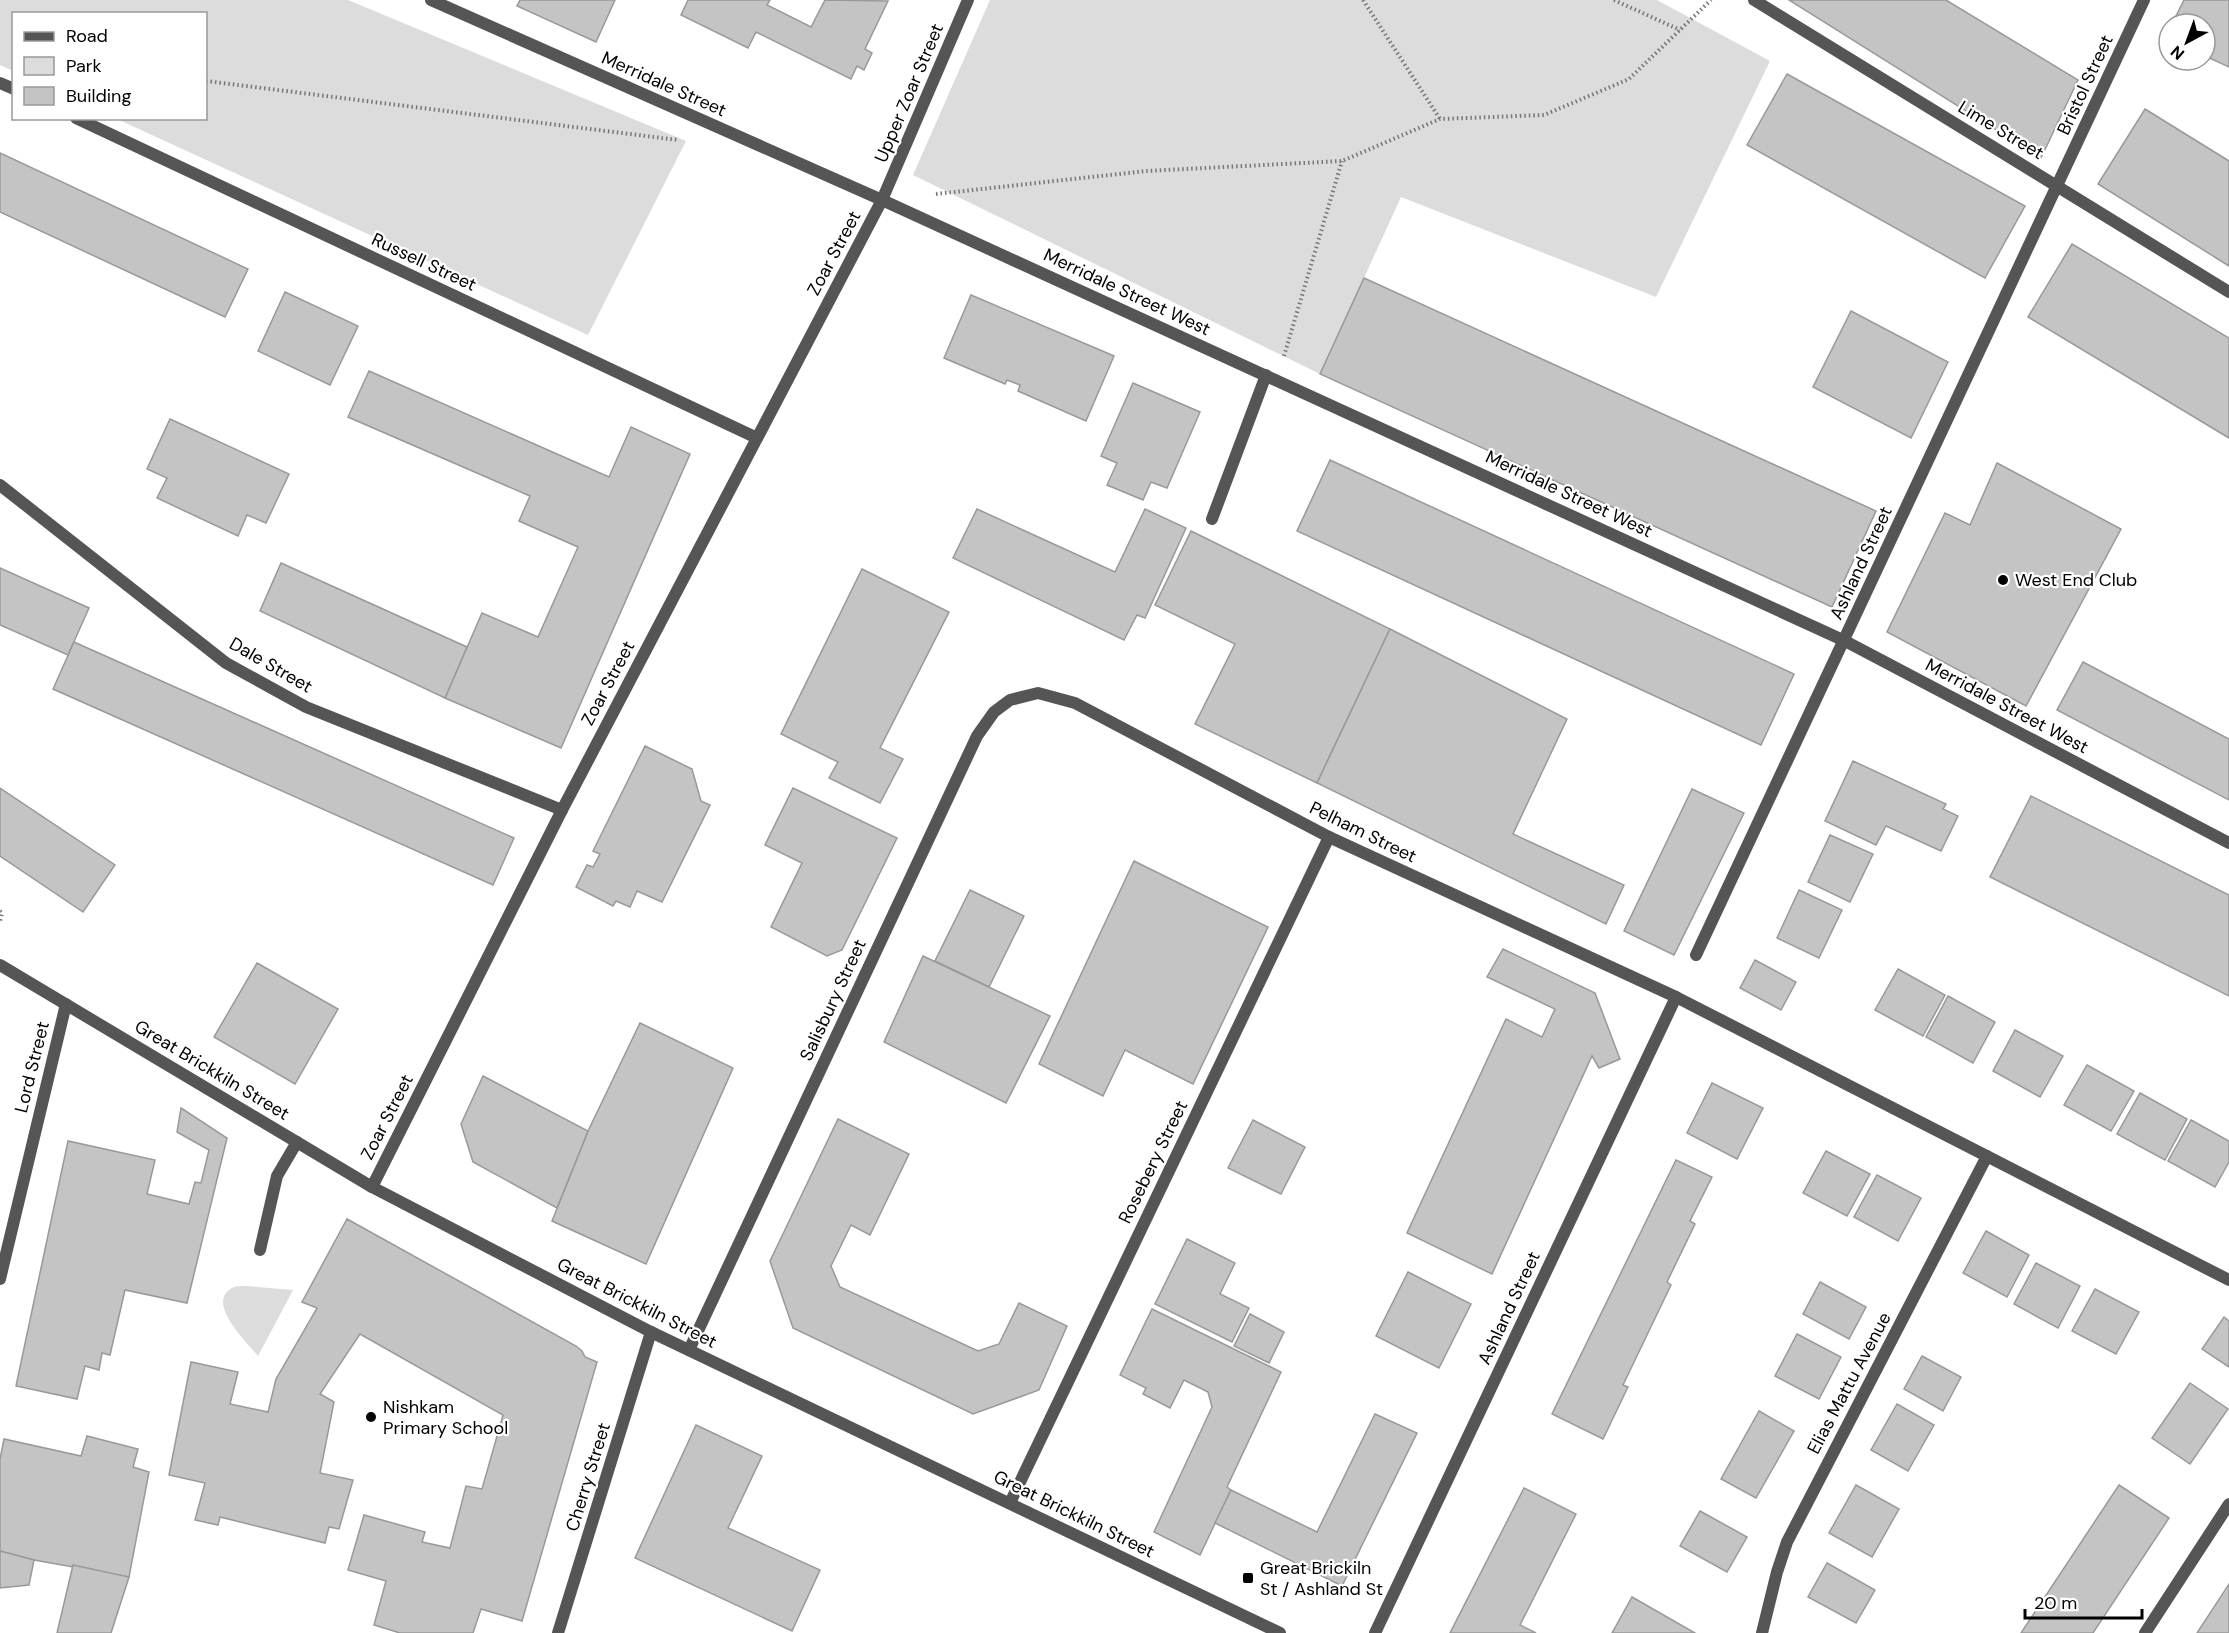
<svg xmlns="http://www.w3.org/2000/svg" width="2229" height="1633" viewBox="0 0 2229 1633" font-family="'DM Sans',sans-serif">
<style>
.green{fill:#dcdcdc}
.building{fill:#c4c4c4;stroke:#999;stroke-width:1.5}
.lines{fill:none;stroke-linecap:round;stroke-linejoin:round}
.path{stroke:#777;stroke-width:4;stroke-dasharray:1.5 3;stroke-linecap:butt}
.service{stroke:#555;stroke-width:12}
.minor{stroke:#555;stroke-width:12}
.poi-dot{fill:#000;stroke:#fff;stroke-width:2}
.labels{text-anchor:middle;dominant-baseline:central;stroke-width:4.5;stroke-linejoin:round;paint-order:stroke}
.street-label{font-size:18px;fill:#000;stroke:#fff}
.poi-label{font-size:18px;fill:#000;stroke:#fff;text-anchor:start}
</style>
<rect width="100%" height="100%" fill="#fff"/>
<!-- green -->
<g class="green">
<path d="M0,0h348l338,141 -98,194 -471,-216 89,-1v-104h-192l-1,57 -13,-6z"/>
<path d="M990,0h667l113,61 -114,236 -255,-100 -81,177 -407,-199z"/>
<path d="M246,1286l47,4 -35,66c-11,-14 -53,-53 -26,-68 3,-2 10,-2 14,-2z"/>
</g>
<!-- building -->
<g class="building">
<path d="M520,0h95l-19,42 -79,-36z"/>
<path d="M688,0h82l-3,5 44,22 14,-27 63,1 -23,48 7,4 -8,17 -7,-4 -6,13 -95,-47 -8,16 -67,-33z"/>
<path d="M1789,0h157l132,80 -37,78z"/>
<path d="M2184,0h45v67l-24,-11v-32h-33z"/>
<path d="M1787,74l238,132 -40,72 -238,-133z"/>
<path d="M2145,109l84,52v105l-131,-82z"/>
<path d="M0,153l248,116 -23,48 -225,-105z"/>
<path d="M2072,244l157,94v100l-201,-121z"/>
<path d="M1364,278l512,233 -44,96 -512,-233z"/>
<path d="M285,292l73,34 -28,59 -72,-34z"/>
<path d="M971,295l143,61 -28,65 -68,-30 2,-6 -13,-5 -2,4 -61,-26z"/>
<path d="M1851,311l97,51 -37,76 -98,-51z"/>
<path d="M369,371l240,106 22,-50 59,27 -129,294 -116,-50 37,-85 56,24 40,-90 -59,-26 11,-25 -182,-79z"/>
<path d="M1133,383l67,29 -33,76 -16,-6 -8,18 -36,-15 10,-22 -16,-7z"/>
<path d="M170,419l119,55 -23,49 -19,-8 -9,21 -81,-38 10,-20 -20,-9z"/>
<path d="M1330,460l464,214 -33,71 -464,-214z"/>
<path d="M1997,463l124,66 -95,177 -139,-74 58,-119 25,12z"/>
<path d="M977,509l138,63 30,-63 41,19 -41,90 -8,-3 -13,25 -171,-82z"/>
<path d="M1191,531l199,98 -73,154 -122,-59 40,-80 -80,-39z"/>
<path d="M281,563l186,84 -22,51 -185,-87z"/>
<path d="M0,568l89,40 -21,47 -68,-30z"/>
<path d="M862,569l87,43 -69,136 23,11 -23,44 -51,-25 9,-16 -57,-28z"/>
<path d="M1390,629l177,90 -54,115 111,51 -18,39 -289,-141z"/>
<path d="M74,642l440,196 -21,47 -440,-196z"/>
<path d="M2083,662l146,77v61l-172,-90z"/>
<path d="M645,746l47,23 9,32 9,4 -48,97 -25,-11 -7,16 -14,-6 -3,5 -37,-19 11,-22 6,2 7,-13 -7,-3z"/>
<path d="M1853,761l93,43 -3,5 15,7 -17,35 -55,-25 -10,19 -51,-24z"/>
<path d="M0,788l115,77 -32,47 -83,-56z"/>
<path d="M793,788l104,50 -55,112 -15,6 -56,-29 31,-64 -37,-18z"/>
<path d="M1692,789l52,24 -70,142 -50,-24z"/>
<path d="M2031,796l198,99v101l-239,-119z"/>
<path d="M1830,835l43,19 -23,48 -42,-20z"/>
<path d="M1134,861l134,66 -75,157 -68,-34 -22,46 -64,-32z"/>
<path d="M970,890l54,26 -35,71 -54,-26z"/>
<path d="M1799,890l43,20 -23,48 -42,-20z"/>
<path d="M1503,949l92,44 25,66 -21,9 -7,-12 -100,218 -85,-41 99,-214 36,18 13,-28 -68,-32z"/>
<path d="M923,956l127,60 -44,87 -122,-61z"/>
<path d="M1755,960l41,22 -15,28 -41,-22z"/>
<path d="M257,963l81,46 -43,75 -81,-47z"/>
<path d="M1898,969l47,26 -22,41 -48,-26z"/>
<path d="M1948,996l47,26 -22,41 -47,-26z"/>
<path d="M640,1023l93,45 -87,196 -94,-43 36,-90z"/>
<path d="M2015,1030l48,26 -23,41 -47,-26z"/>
<path d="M2087,1065l47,26 -23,40 -47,-26z"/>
<path d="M483,1076l105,55 -31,77 -84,-46 -12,-38z"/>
<path d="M1712,1083l51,25 -26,51 -50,-26z"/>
<path d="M2140,1093l47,26 -22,41 -48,-26z"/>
<path d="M181,1108l46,30 -40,165 -62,-13 -15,65 -8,-2 -3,17 -14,-4 -8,33 -61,-13 52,-245 87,19 -8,34 42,10 6,-22 6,1 8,-33 -32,-18z"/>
<path d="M838,1119l71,35 -39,81 -19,-10 -20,41 9,21 138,64 21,-7 20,-41 48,23 -28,64 -66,24 -180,-86 -23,-67z"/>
<path d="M1253,1120l52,27 -24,47 -53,-26z"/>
<path d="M2191,1120l38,21v21l-14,25 -47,-26z"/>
<path d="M1826,1151l44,23 -23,42 -44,-23z"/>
<path d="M1676,1160l36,17 -22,44 5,3 -28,58 4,3 -48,100 5,2 -25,52 -51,-25z"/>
<path d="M1877,1175l44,23 -23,43 -44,-24z"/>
<path d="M347,1219l229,127 6,5 3,6 12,5 -75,259 -41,-12 -8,24h-73l-26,-8 12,-44 -38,-11 16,-55 61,17 -3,10 28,6 16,-62 16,3 21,-74 -143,-81 -40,60 14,8 -14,71 33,7 -14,49 -10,-2 -4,16 -105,-26 -2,8 -23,-5 10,-37 -36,-8 22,-113 47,10 -8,32 38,8 8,-33 41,-71 -15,-6z"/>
<path d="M1986,1231l43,24 -22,42 -44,-24z"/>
<path d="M1187,1239l48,24 -15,31 29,14 -17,34 -77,-38z"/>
<path d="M2036,1263l44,23 -22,42 -44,-24z"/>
<path d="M1408,1272l63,32 -32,64 -63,-32z"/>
<path d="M1820,1282l46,25 -17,32 -46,-25z"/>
<path d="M2095,1289l44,23 -23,42 -44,-23z"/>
<path d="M1152,1309l129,63 -54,115 4,3 -31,65 -46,-23 58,-125 -4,-15 -24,-12 -14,28 -27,-14 3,-6 -26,-13z"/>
<path d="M1250,1314l34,18 -15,31 -35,-17z"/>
<path d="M2224,1317l5,4v46l-27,-18z"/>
<path d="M1797,1334l44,23 -22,42 -44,-23z"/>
<path d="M1922,1356l39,21 -18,34 -39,-22z"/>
<path d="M2190,1383l38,26 -38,55 -38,-26z"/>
<path d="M1897,1404l37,21 -26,46 -37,-21z"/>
<path d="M1759,1411l35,20 -38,67 -35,-19z"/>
<path d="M1375,1414l42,19 -75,153 -127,-63 16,-33 86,42z"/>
<path d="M696,1425l66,31 -34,72 92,42 -28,61 -157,-73z"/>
<path d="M87,1436l51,13 -5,18 16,5 -20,105 -95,-17 -34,-9v-92l4,-20 77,17z"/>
<path d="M1856,1485l43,24 -27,48 -43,-24z"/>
<path d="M2119,1485l50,33 -76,115h-72z"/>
<path d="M1524,1488l52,26 -56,111 16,8h-86z"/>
<path d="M1700,1511l47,26 -20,35 -47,-26z"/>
<path d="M0,1551l34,9 -5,25 -29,3z"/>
<path d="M1827,1563l48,27 -19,33 -48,-26z"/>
<path d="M73,1565l56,12 -18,56h-54z"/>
<path d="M2229,1584v49h-32z"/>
<path d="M1632,1597l63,36h-83z"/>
</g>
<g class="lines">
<!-- path -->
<g class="path">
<path d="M1363,0l77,119"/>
<path d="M1614,0l66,30"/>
<path d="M206,81l472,59"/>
<path d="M936,194l210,-23 196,-10 98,-42 104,-4 85,-36 82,-79"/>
<path d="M1284,356l58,-195"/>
<path d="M0,911l2,2 -2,8"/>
</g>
<!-- service -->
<g class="service">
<path d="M1212,519l54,-144"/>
<path d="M260,1250l17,-74 20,-34"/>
</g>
<!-- minor -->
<g class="minor">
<path d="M431,0l451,200 963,441 384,202"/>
<path d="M1754,0l475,292"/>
<path d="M0,83l14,6"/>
<path d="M76,118l681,320"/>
<path d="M0,485l226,178 80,44 256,103"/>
<path d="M1696,955l448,-955"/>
<path d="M0,965l372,222 279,145 629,301"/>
<path d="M372,1187l190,-377 320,-610 86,-200"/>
<path d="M0,1279l66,-275"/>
<path d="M689,1350l288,-614 17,-24 16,-12 28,-7 37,10 254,134 347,160 553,283"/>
<path d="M1010,1503l319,-666"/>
<path d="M558,1633l93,-301"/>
<path d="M1375,1633l301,-636"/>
<path d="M1762,1633l15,-61 10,-30 200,-386"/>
<path d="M2145,1633l84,-129"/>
</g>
</g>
<!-- markers -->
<g class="poi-dot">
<circle cx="2003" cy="580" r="6"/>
<circle cx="371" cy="1417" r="6"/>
<rect x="1242" y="1572" width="12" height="12" rx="3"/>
</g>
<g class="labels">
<!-- street labels -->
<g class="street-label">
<text transform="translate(664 84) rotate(24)">Merridale Street</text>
<text transform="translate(2085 85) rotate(-65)">Bristol Street</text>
<text transform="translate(909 93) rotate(-67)">Upper Zoar Street</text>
<text transform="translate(2001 130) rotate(31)">Lime Street</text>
<text transform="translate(834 253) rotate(-62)">Zoar Street</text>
<text transform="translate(424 262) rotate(25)">Russell Street</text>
<text transform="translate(1127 292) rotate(25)">Merridale Street West</text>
<text transform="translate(1569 494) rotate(25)">Merridale Street West</text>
<text transform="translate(1861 563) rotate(-65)">Ashland Street</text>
<text transform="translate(271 665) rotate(30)">Dale Street</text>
<text transform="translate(608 683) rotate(-62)">Zoar Street</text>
<text transform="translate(2007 706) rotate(28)">Merridale Street West</text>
<text transform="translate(1363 832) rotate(26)">Pelham Street</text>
<text transform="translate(833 1000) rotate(-65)">Salisbury Street</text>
<text transform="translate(32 1067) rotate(-76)">Lord Street</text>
<text transform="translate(212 1070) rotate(31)">Great Brickkiln Street</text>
<text transform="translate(387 1117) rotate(-63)">Zoar Street</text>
<text transform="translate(1153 1162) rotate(-64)">Rosebery Street</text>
<text transform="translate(637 1303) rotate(27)">Great Brickkiln Street</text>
<text transform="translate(1509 1308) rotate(-65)">Ashland Street</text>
<text transform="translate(1849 1383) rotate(-62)">Elias Mattu Avenue</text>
<text transform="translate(588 1477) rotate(-73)">Cherry Street</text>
<text transform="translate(1074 1514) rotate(26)">Great Brickkiln Street</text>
</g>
<!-- poi labels -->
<g class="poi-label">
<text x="2015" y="580">West End Club</text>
<text x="383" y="1407">Nishkam<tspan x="383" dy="21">Primary School</tspan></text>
<text x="1260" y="1568">Great Brickiln<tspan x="1260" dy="21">St / Ashland St</tspan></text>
</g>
</g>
<!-- legend -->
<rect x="12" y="12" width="195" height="108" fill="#ffffff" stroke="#999999" stroke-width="1.5"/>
<rect x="24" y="32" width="30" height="9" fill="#555555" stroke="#999999" stroke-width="1.5"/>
<text x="66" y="42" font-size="18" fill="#000000">Road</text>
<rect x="24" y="57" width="30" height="18" fill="#dcdcdc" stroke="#999999" stroke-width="1.5"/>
<text x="66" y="72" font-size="18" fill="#000000">Park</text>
<rect x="24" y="87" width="30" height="18" fill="#c4c4c4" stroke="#999999" stroke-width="1.5"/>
<text x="66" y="102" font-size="18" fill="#000000">Building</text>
<!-- north arrow -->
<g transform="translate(2187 42) rotate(221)"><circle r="28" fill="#ffffff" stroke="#999999" stroke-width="1.5"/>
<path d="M0-4.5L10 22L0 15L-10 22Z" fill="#000000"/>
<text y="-9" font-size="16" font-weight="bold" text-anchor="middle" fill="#000000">N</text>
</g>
<!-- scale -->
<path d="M2025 1609v9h117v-9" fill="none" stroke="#000000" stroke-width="3"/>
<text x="2034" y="1609" font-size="18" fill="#000000" stroke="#ffffff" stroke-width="4.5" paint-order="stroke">20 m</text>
</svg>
